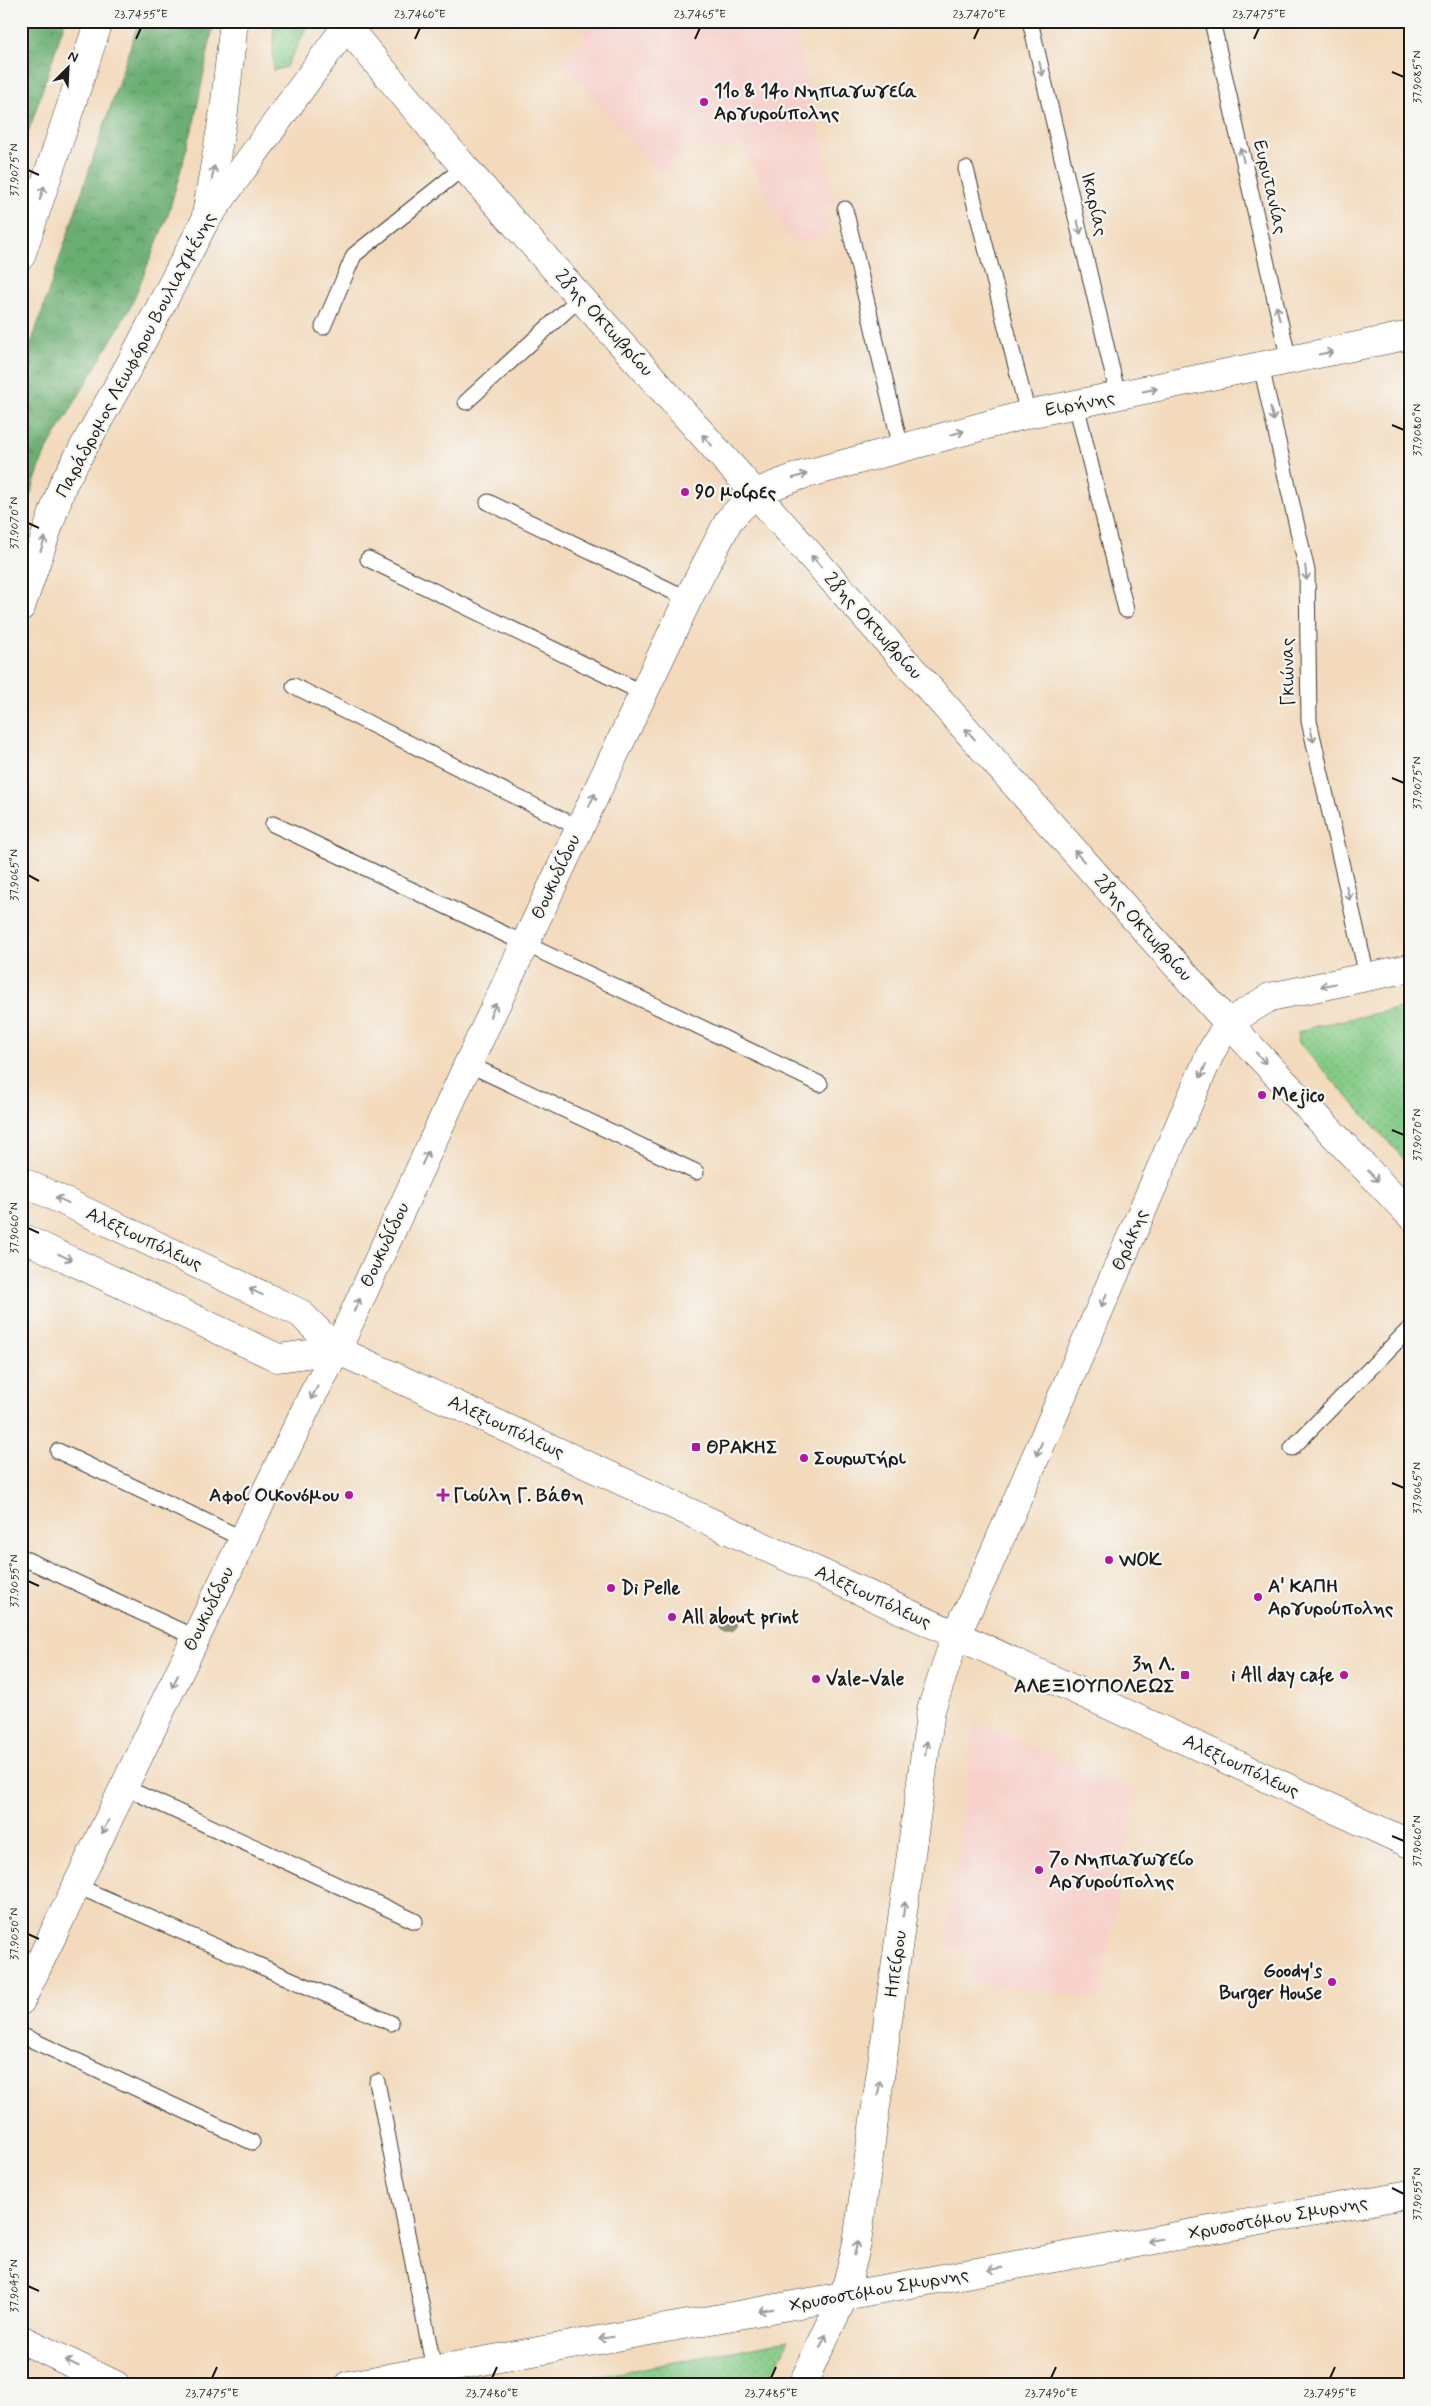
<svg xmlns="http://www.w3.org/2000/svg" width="1431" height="2406" viewBox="0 0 1431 2406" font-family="Mynerve,sans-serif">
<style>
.built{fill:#f7d0ca}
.grass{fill:url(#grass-dots);stroke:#507350}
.forest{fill:url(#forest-crowns);stroke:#436547}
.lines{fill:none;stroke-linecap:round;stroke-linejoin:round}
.lane-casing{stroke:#3c3834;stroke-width:17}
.street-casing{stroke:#3c3834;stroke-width:29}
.secondary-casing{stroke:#3c3834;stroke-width:29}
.primary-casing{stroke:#3c3834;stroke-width:29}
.lane{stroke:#fff;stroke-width:15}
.street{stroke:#fff;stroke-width:28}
.secondary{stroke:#fff;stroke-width:28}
.primary{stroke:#fff;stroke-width:28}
.tree{fill:#919378}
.oneway{stroke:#999}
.ticks{fill:none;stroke:#1c1c1c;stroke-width:2}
.poi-dot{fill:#b5179e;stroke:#f6f6f2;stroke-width:2}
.labels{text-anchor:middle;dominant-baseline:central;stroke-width:4.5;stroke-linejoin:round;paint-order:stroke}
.poi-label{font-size:19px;font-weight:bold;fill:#1c1c1c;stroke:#f6f6f2;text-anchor:start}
.street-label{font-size:19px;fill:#1c1c1c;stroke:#f6f6f2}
.neatline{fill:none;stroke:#1c1c1c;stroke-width:2}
.ticks-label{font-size:12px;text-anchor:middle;fill:#1c1c1c}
</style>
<defs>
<pattern id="grass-dots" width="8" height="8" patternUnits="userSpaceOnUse" patternTransform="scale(1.25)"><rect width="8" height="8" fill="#83ca85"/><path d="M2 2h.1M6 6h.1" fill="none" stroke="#71ad72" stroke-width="1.8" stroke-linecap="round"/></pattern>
<pattern id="forest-crowns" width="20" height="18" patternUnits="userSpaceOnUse" patternTransform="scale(1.25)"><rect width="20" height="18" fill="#6aae72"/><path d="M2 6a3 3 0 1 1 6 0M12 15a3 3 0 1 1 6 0" fill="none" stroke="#568d5d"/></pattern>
</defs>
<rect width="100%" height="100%" fill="#f6f6f2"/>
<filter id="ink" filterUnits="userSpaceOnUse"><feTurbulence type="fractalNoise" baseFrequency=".02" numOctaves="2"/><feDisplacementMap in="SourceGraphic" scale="10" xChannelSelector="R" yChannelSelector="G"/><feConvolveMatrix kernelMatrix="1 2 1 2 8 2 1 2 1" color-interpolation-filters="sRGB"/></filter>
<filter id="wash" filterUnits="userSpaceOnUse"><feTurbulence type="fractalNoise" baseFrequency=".0096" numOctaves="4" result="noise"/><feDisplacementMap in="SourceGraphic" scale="20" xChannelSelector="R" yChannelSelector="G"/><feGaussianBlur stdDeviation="1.12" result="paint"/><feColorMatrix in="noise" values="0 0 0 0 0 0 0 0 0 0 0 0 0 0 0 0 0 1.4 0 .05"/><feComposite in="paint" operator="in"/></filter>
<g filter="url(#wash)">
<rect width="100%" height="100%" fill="#f3dabc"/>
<!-- built -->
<g class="built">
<path d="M581,21h212l43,182 -12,3 5,30 -38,8 -50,-101 -32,7 -1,-6 -16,2 -32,28 -99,-112 24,-22z"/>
<path d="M975,1722l160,70 -34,207 -133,-18 5,-27 -28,-6z"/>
</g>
<!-- grass -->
<g class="grass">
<path d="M274,21h37l-25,46 -13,4z"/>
<path d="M1410,1006v160l-111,-123 -1,-11 18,-6z"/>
<path d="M789,2340l-22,45h-211z"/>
</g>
<!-- forest -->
<g class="forest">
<path d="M21,21h44l-44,134z"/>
<path d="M139,21h75l-20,102 -26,92 -37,91 -87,149 -23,66v-147z"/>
</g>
</g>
<g filter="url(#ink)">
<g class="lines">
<defs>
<g id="lane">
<path d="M1030,21l88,375"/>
<path d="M1212,21l77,340"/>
<path d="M966,169l62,245"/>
<path d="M845,209l56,239"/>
<path d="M323,327l31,-72 110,-88"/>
<path d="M1261,366l46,205 2,150 58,255"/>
<path d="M466,402l115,-105"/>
<path d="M1076,404l50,206"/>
<path d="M488,502l200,97"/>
<path d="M368,559l275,134"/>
<path d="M294,686l285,142"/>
<path d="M273,824l547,260"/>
<path d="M468,1064l228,108"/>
<path d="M1292,1448l118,-120"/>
<path d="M58,1451l185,88"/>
<path d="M21,1557l175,81"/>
<path d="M124,1787l291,134"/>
<path d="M77,1886l314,137"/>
<path d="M21,2035l231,107"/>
<path d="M377,2082l57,287"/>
</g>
<g id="street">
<path d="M347,27l117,140 764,856 182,192"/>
<path d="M337,1350l131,-286 220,-465 41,-79 26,-27 44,-17 229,-62 382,-79"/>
<path d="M21,2339l95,46"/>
<path d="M349,2385l1061,-191"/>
<path d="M802,2385l42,-89 13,-53 74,-533 25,-75 28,-59 227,-524 17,-29 42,-26 140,-29"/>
</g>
<g id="secondary">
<path d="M21,607l42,-123 72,-129 70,-134 145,-200"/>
<path d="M21,2001l291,-605 25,-46"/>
</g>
<g id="primary">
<path d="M205,221l19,-110 10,-90"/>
<path d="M21,256l78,-235"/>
<path d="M21,1181l279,132 37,37 1073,494"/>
<path d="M21,1237l257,121 59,-8"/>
</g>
</defs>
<!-- lane casing -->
<use href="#lane" class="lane-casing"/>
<!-- street casing -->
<use href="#street" class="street-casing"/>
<!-- secondary casing -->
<use href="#secondary" class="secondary-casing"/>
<!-- primary casing -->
<use href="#primary" class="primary-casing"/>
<!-- lane -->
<use href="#lane" class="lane"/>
<!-- street -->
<use href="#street" class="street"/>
<!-- secondary -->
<use href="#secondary" class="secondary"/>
<!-- primary -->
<use href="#primary" class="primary"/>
</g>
<!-- trees -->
<circle class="tree" cx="727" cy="1625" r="8"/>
<!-- one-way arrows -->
<defs><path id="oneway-shaft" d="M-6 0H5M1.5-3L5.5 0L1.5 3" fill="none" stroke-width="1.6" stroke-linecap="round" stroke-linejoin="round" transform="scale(1.25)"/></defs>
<g class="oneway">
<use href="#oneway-shaft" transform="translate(1041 69) rotate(77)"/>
<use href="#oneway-shaft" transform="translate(1242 155) rotate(-103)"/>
<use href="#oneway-shaft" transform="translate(213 173) rotate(-80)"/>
<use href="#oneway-shaft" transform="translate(42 193) rotate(-72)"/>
<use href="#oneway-shaft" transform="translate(1079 227) rotate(77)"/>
<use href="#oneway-shaft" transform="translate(1278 313) rotate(-103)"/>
<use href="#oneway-shaft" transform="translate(1326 353) rotate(-12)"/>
<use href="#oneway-shaft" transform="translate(1150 390) rotate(-12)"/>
<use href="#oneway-shaft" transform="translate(1272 414) rotate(77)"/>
<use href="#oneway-shaft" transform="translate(957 433) rotate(-15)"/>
<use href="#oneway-shaft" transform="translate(707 440) rotate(-132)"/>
<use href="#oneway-shaft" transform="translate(800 476) rotate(-18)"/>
<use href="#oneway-shaft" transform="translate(43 544) rotate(-71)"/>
<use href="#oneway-shaft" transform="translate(816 561) rotate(-132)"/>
<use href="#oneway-shaft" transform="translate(1306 573) rotate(84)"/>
<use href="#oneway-shaft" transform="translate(970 734) rotate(-132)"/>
<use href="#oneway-shaft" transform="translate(1312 735) rotate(77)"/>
<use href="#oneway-shaft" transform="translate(592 800) rotate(-65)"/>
<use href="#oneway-shaft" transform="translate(1079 856) rotate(-132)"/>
<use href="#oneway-shaft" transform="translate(1348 893) rotate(77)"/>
<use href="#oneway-shaft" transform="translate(1328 985) rotate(168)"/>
<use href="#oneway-shaft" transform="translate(493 1010) rotate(-65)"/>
<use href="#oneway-shaft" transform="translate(1261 1058) rotate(47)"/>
<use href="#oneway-shaft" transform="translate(1203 1071) rotate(113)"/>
<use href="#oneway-shaft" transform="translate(425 1158) rotate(-65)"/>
<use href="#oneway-shaft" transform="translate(1373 1176) rotate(47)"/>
<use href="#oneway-shaft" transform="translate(62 1200) rotate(-155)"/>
<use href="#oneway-shaft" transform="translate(65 1257) rotate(25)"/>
<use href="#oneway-shaft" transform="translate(256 1292) rotate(-155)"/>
<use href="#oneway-shaft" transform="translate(1104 1300) rotate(113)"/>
<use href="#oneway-shaft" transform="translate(357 1305) rotate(-65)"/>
<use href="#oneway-shaft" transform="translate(314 1393) rotate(118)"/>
<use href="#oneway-shaft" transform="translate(1039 1449) rotate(113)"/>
<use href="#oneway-shaft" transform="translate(175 1681) rotate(116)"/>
<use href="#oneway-shaft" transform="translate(926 1748) rotate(-82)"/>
<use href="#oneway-shaft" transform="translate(105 1827) rotate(116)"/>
<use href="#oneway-shaft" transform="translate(904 1909) rotate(-82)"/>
<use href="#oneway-shaft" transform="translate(879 2088) rotate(-82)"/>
<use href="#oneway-shaft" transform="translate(1155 2240) rotate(170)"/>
<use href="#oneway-shaft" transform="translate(856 2248) rotate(-77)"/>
<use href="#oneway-shaft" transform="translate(995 2269) rotate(170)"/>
<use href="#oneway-shaft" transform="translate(766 2310) rotate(170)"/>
<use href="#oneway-shaft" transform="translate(606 2338) rotate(170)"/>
<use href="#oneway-shaft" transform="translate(823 2341) rotate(-64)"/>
<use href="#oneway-shaft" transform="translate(72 2363) rotate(-154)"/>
</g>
</g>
<!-- ticks -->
<path class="ticks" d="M136,39l5,-11M415,39l5,-11M695,39l5,-11M974,39l5,-11M1254,39l5,-11M1392,72l12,5M28,170l11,5M1392,425l12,5M28,523l11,5M1392,778l12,5M28,875l11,6M1392,1130l12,5M28,1228l11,5M1392,1483l12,5M28,1581l11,5M1392,1836l12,5M28,1934l11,5M1392,2188l12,6M28,2286l11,5M212,2378l5,-11M492,2378l5,-11M771,2378l5,-11M1051,2378l5,-11M1330,2378l5,-11"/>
<!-- markers -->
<g class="poi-dot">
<circle cx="704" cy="102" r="5"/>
<circle cx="685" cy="492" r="5"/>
<circle cx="1262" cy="1095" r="5"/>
<rect x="691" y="1442" width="10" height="10" rx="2.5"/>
<circle cx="804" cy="1458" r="5"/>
<circle cx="349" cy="1495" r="5"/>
<path d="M440.5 1487.5h5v5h5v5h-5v5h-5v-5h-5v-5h5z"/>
<circle cx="1109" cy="1560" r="5"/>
<circle cx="611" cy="1588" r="5"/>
<circle cx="1258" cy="1597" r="5"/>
<circle cx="672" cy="1617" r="5"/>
<rect x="1180" y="1670" width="10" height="10" rx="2.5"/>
<circle cx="1344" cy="1675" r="5"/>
<circle cx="816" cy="1679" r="5"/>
<circle cx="1039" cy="1870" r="5"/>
<circle cx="1332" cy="1982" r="5"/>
</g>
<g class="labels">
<!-- poi labels -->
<g class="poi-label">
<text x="714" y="91">11ο &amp; 14ο Νηπιαγωγεία<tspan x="714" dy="22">Αργυρούπολης</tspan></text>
<text x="695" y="492">90 μοίρες</text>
<text x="1272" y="1095">Mejico</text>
<text x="706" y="1447">ΘΡΑΚΗΣ</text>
<text x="814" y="1458">Σουρωτήρι</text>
<text x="339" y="1495" text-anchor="end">Αφοί Οικονόμου</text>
<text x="453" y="1495">Γιούλη Γ. Βάθη</text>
<text x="1119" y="1560">WOK</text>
<text x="1268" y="1586">Α' ΚΑΠΗ<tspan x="1268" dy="22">Αργυρούπολης</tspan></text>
<text x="621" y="1588">Di Pelle</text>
<text x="682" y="1617">All about print</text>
<text x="1175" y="1664" text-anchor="end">3η Λ.<tspan x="1175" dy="22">ΑΛΕΞΙΟΥΠΟΛΕΩΣ</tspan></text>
<text x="1334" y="1675" text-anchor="end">i All day cafe</text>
<text x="826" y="1679">Vale-Vale</text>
<text x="1049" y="1859">7ο Νηπιαγωγείο<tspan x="1049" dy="22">Αργυρούπολης</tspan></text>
<text x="1322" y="1971" text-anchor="end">Goody's<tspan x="1322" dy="22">Burger House</tspan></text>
</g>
<!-- street labels -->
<g class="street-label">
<text transform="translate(1270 187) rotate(77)">Ευρυτανίας</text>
<text transform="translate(1094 204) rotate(77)">Ικαρίας</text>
<text transform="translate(604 323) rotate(48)">28ης Οκτωβρίου</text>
<text transform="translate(136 355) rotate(-62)">Παράδρομος Λεωφόρου Βουλιαγμένης</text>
<text transform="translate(1080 404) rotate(-11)">Ειρήνης</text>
<text transform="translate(873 626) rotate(48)">28ης Οκτωβρίου</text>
<text transform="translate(1288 672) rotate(-91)">Γκιώνας</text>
<text transform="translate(556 877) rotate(-65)">Θουκυδίδου</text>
<text transform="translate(1143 928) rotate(48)">28ης Οκτωβρίου</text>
<text transform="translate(144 1239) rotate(25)">Αλεξιουπόλεως</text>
<text transform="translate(1130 1240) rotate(-67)">Θράκης</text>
<text transform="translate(385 1245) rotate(-65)">Θουκυδίδου</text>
<text transform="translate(506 1427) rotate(25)">Αλεξιουπόλεως</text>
<text transform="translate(873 1597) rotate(25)">Αλεξιουπόλεως</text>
<text transform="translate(209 1609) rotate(-64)">Θουκυδίδου</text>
<text transform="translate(1241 1766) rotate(25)">Αλεξιουπόλεως</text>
<text transform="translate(896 1964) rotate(-82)">Ηπείρου</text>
<text transform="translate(1278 2218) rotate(-10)">Χρυσοστόμου Σμυρνης</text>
<text transform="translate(879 2290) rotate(-10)">Χρυσοστόμου Σμυρνης</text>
</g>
</g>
<!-- margin -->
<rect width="1431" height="2406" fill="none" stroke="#f6f6f2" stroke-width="55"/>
<!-- north arrow -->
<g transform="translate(68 68) rotate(24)" stroke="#f6f6f2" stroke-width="4" paint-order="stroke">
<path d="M0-4L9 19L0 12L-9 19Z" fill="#1c1c1c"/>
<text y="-8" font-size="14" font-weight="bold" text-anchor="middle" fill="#1c1c1c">N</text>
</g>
<rect x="28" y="28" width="1376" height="2350" class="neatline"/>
<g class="ticks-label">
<text x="141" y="18">23.7455°E</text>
<text x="420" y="18">23.7460°E</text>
<text x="700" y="18">23.7465°E</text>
<text x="979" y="18">23.7470°E</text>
<text x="1259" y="18">23.7475°E</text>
<text transform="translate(1417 77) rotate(-90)" y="4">37.9085°N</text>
<text transform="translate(14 170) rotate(-90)" y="4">37.9075°N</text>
<text transform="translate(1417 430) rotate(-90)" y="4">37.9080°N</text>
<text transform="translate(14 523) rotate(-90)" y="4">37.9070°N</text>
<text transform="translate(1417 783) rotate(-90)" y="4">37.9075°N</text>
<text transform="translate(14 875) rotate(-90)" y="4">37.9065°N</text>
<text transform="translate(1417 1135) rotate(-90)" y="4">37.9070°N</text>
<text transform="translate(14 1228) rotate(-90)" y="4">37.9060°N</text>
<text transform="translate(1417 1488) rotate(-90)" y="4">37.9065°N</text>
<text transform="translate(14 1581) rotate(-90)" y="4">37.9055°N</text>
<text transform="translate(1417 1841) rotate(-90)" y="4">37.9060°N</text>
<text transform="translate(14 1934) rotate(-90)" y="4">37.9050°N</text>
<text transform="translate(1417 2194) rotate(-90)" y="4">37.9055°N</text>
<text transform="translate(14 2286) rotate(-90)" y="4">37.9045°N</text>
<text x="212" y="2397">23.7475°E</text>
<text x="492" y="2397">23.7480°E</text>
<text x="771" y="2397">23.7485°E</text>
<text x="1051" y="2397">23.7490°E</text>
<text x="1330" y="2397">23.7495°E</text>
</g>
</svg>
